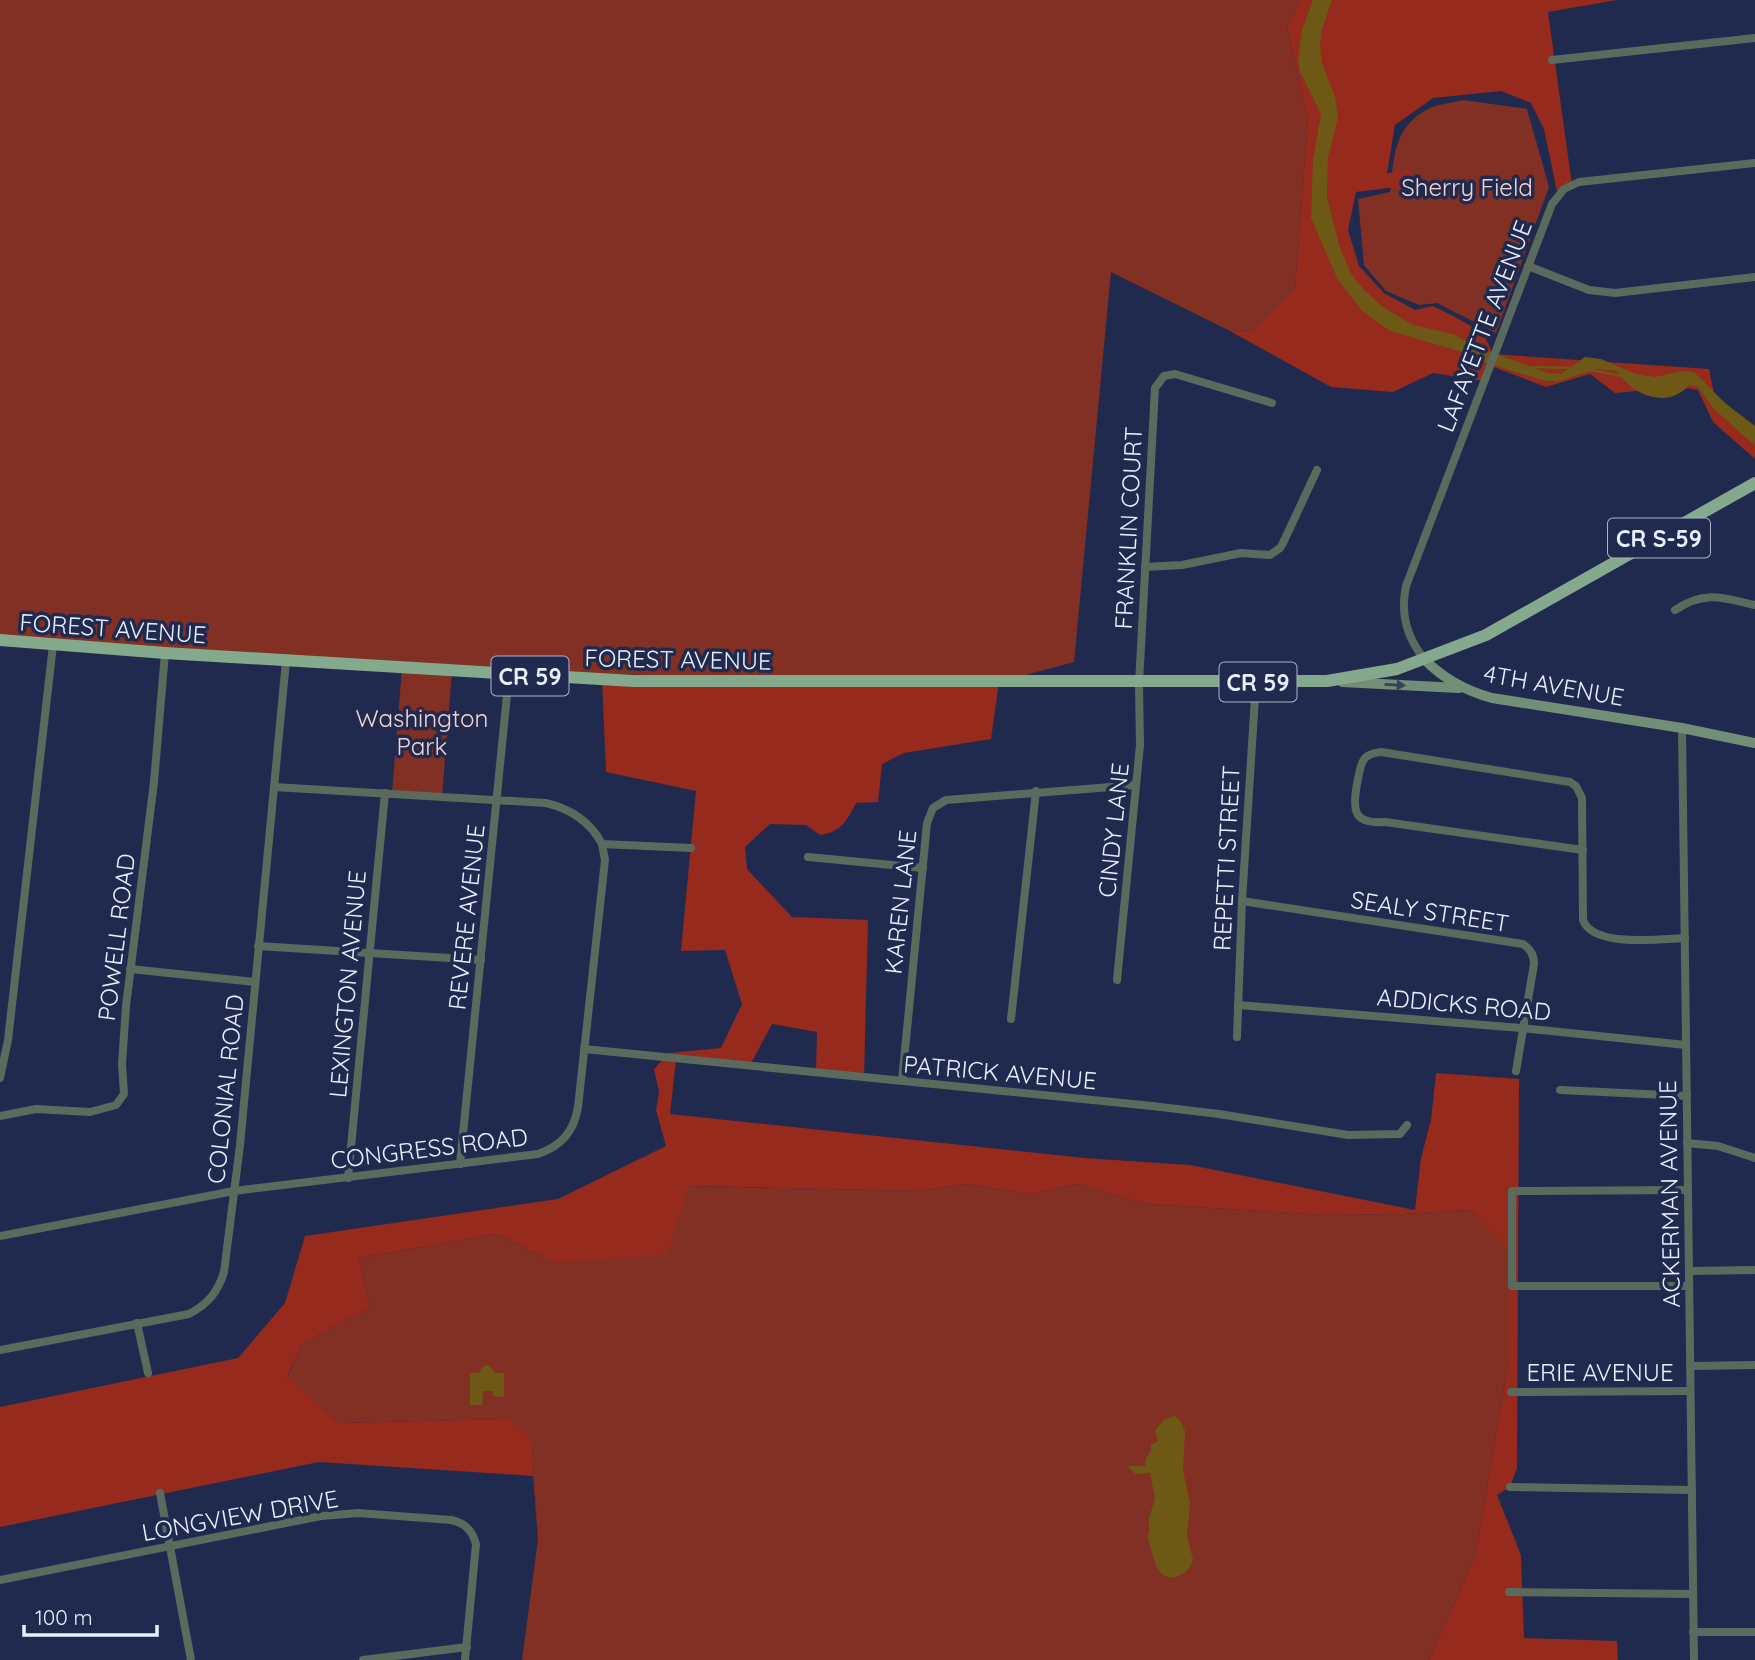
<svg xmlns="http://www.w3.org/2000/svg" width="1755" height="1660" viewBox="0 0 1755 1660" font-family="Quicksand,sans-serif">
<style>
.green{fill:#823024}
.forest{fill:#952a1d}
.water{fill:#6d5815}
.lines{fill:none;stroke-linecap:round;stroke-linejoin:round}
.stream{stroke:#6d5815;stroke-width:2.5}
.street{stroke:#5a6b5d;stroke-width:8}
.secondary{stroke:#728e77;stroke-width:10}
.primary{stroke:#84a98c;stroke-width:12}
.oneway{fill:#344359}
.labels{text-anchor:middle;dominant-baseline:central;stroke-width:7;stroke-linejoin:round;paint-order:stroke}
.shield{fill:#202a4f;stroke:#adb4ca;stroke-width:2}
.shield-label{font-size:23px;font-weight:bold;fill:#eaeffe}
.park-label{font-size:24px;fill:#f2d4ce;stroke:#202a4f}
.street-label{font-size:24px;fill:#eaeffe;stroke:#202a4f}
</style>
<rect width="100%" height="100%" fill="#202a4f"/>
<!-- green -->
<g class="green">
<path d="M0,0h1299l-12,27 21,92 -13,169 -43,43 -24,-1 -117,-58 -37,390 -75,20 -547,-11 -10,126 -50,-4 10,-125 -402,-28z"/>
<path d="M1463,100l64,9 22,78 -53,146 -59,-30 -18,2 -33,-14 -22,-26 -6,-66 32,-7c4,-34 3,-63 36,-82 10,-6 26,-7 37,-10z"/>
<path d="M966,1184l66,10 45,-10 68,20 178,11 81,-1 66,-4 39,37v111l-34,199 -46,103h-907l16,-121 -6,-93 -24,-27 -169,4 -52,-45 16,-35 67,-35 -11,-50 138,-24 57,29 133,-77 235,5z"/>
</g>
<!-- forest -->
<g class="forest">
<path d="M1299,0h318l-69,12 24,173 -14,11 -14,-67 -13,-26 -30,-12 -68,7 -38,27 -8,48 24,-3 1,15 -56,7 -8,38 11,36 25,27 31,17 18,-4 22,11 28,16 10,21 216,15 6,29 40,31v30l-42,-37 -15,-32 -20,-3 -63,6 -25,-19 -44,13 -55,-21 -8,15 -50,-8 -40,19 -62,-5 -103,-57 24,1 43,-43 13,-169 -21,-92z"/>
<path d="M602,680l397,2 -8,57 -87,14 -22,11 -4,38 -22,1c-9,18 -15,29 -36,32l-14,-10 -36,-1 -25,23 2,22 45,48 76,3 -4,158 -48,-5 1,-41 -45,-8 -23,43 -73,-8 -6,55 414,44 106,7 225,45 6,-52 10,-38 5,-47 83,6 -2,389 -7,19 -13,8 24,60 3,83 93,3 1,19h-189l46,-103 34,-199v-110l-39,-38 -66,4 -81,1 -178,-11 -68,-20 -45,10 -66,-10 -44,7 -234,-5 -20,68 -114,9 -57,-29 -138,24 11,50 -67,35 -16,34 52,46 169,-4 17,13 7,14 6,93 -5,-63 -214,-14 -319,65v-120l238,-49 47,-55 20,-67 253,-37 108,-53 -10,-36 3,-18 -5,-23 15,-16 52,-5 21,-44 -17,-54 -44,1 15,-160 -90,-19z"/>
</g>
<!-- water -->
<g class="water">
<path d="M1313,0h19l-10,29 -2,17 2,17 13,34 3,21 -10,39 -1,40 13,51 11,26 12,15 20,18 30,18 40,9 24,13 71,26 13,1 24,-17 16,2 35,15 19,3 27,-6 12,1 31,31 30,23v20l-42,-38 -15,-21 -9,-2c-21,25 -57,10 -72,-14l-21,-2 -37,12h-14l-68,-21 -18,-9 -69,-20 -28,-20 -24,-31 -27,-62 2,-58 8,-46 -21,-42 -2,-13 4,-29z"/>
<path d="M487,1365l4,2 4,6h9v24l-11,-1v-5h-10l-1,14h-12v-32h9l3,-6z"/>
<path d="M1174,1416l5,3 6,12 -2,40 7,32 -3,32 6,25c-3,8 -7,13 -15,16 -24,9 -25,-27 -31,-40l2,-3v-15l6,-19 -5,-26 -14,1 -9,-8h18l1,-8 5,-7v-6l7,-4 -3,-11 10,-11z"/>
</g>
<g class="lines">
<!-- stream -->
<g class="stream">
<path d="M1532,367l38,1"/>
<path d="M1591,370l31,6"/>
</g>
<!-- street -->
<g class="street">
<path d="M1552,60l203,-22"/>
<path d="M1528,266l61,24 26,3 140,-16"/>
<path d="M1145,567l37,-2 59,-12 29,2 10,-7 3,-5 34,-73"/>
<path d="M1675,610c29,-20 48,-12 80,-5"/>
<path d="M1425,660c-18,-22 -25,-45 -19,-74l146,-382 12,-15 15,-7 176,-19"/>
<path d="M1682,728l12,932"/>
<path d="M274,787l272,16c25,6 44,18 56,41l89,4"/>
<path d="M1583,850l-198,-28c-31,2 -33,-10 -28,-38 2,-8 2,-19 8,-26 5,-5 10,-5 16,-6l189,30 6,4 6,12 1,122c10,28 78,19 102,18"/>
<path d="M808,857l115,11"/>
<path d="M1242,901l281,43c7,5 11,10 11,20l-18,107"/>
<path d="M258,946l223,14"/>
<path d="M130,969l125,13"/>
<path d="M1117,980l23,-235 -1,-62 16,-295 9,-12 11,-2 97,29"/>
<path d="M1238,1005l283,23 165,17"/>
<path d="M1011,1019l25,-228"/>
<path d="M1237,1037l5,-136 14,-219"/>
<path d="M584,1049l568,57 67,8 129,21 52,-1 7,-9"/>
<path d="M0,1078l8,-38 45,-395"/>
<path d="M902,1081l25,-258 6,-15 13,-8 190,-15"/>
<path d="M1560,1090l127,6"/>
<path d="M0,1116l36,-7 54,3 26,-7 8,-11 -2,-30 4,-58 28,-224 11,-129"/>
<path d="M1687,1143l31,3 37,12"/>
<path d="M460,1164l49,-489"/>
<path d="M348,1178l37,-385"/>
<path d="M1688,1190l-176,1v95h177"/>
<path d="M0,1236l234,-45 304,-37c23,-8 36,-22 40,-47l27,-247 -3,-16"/>
<path d="M1689,1271l66,-1"/>
<path d="M137,1323l11,50"/>
<path d="M0,1350l189,-36c19,-10 29,-22 35,-42l16,-127 46,-484"/>
<path d="M1690,1366l65,-1"/>
<path d="M1511,1392l179,-1"/>
<path d="M1510,1487l182,3"/>
<path d="M160,1493l31,167"/>
<path d="M0,1580l321,-64 37,-3 93,7c14,3 21,10 25,24l-11,116"/>
<path d="M1509,1592l184,2"/>
<path d="M1693,1632h62"/>
<path d="M363,1660l104,-13"/>
</g>
<!-- secondary -->
<g class="secondary">
<path d="M1425,660c20,20 41,31 67,38l190,30 73,15"/>
<path d="M1342,682l117,6"/>
</g>
<!-- primary -->
<path class="primary" d="M0,640l165,13 468,28h694l70,-12 89,-34 269,-152"/>
</g>
<!-- one-way arrows -->
<defs><path id="oneway-solid" d="M-6-.8H1V-3.2L6.5 0L1 3.2V.8H-6Z" transform="scale(1.75)"/></defs>
<use class="oneway" href="#oneway-solid" transform="translate(1395 685) rotate(3)"/>
<g class="labels">
<!-- shield labels -->
<g class="shield">
<rect x="1608" y="518.5" width="102" height="39" rx="5"/>
<rect x="491.5" y="656.5" width="77" height="39" rx="5"/>
<rect x="1219.5" y="662.5" width="77" height="39" rx="5"/>
</g>
<g class="shield-label">
<text x="1659" y="538">CR S-59</text>
<text x="530" y="676">CR 59</text>
<text x="1258" y="682">CR 59</text>
</g>
<!-- park labels -->
<g class="park-label">
<text x="1467" y="187">Sherry Field</text>
<text x="422" y="718">Washington<tspan x="422" dy="28">Park</tspan></text>
</g>
<!-- street labels -->
<g class="street-label">
<text transform="translate(1484 326) rotate(-69)">LAFAYETTE AVENUE</text>
<text transform="translate(1128 528) rotate(-87)">FRANKLIN COURT</text>
<text transform="translate(113 628) rotate(4)">FOREST AVENUE</text>
<text transform="translate(678 659) rotate(1)">FOREST AVENUE</text>
<text transform="translate(1554 685) rotate(10)">4TH AVENUE</text>
<text transform="translate(1113 830) rotate(-84)">CINDY LANE</text>
<text transform="translate(1226 858) rotate(-87)">REPETTI STREET</text>
<text transform="translate(900 902) rotate(-84)">KAREN LANE</text>
<text transform="translate(1430 911) rotate(9)">SEALY STREET</text>
<text transform="translate(466 917) rotate(-84)">REVERE AVENUE</text>
<text transform="translate(116 937) rotate(-83)">POWELL ROAD</text>
<text transform="translate(347 984) rotate(-85)">LEXINGTON AVENUE</text>
<text transform="translate(1464 1004) rotate(5)">ADDICKS ROAD</text>
<text transform="translate(1000 1072) rotate(5)">PATRICK AVENUE</text>
<text transform="translate(225 1089) rotate(-84)">COLONIAL ROAD</text>
<text transform="translate(429 1148) rotate(-7)">CONGRESS ROAD</text>
<text transform="translate(1669 1194) rotate(-91)">ACKERMAN AVENUE</text>
<text x="1600" y="1372">ERIE AVENUE</text>
<text transform="translate(240 1515) rotate(-10)">LONGVIEW DRIVE</text>
</g>
</g>
<!-- scale -->
<path d="M24 1625v10h133v-10" fill="none" stroke="#eaeffe" stroke-width="3.5"/>
<text x="35" y="1625" font-size="21" fill="#eaeffe" stroke="#202a4f" stroke-width="5" paint-order="stroke">100 m</text>
</svg>
